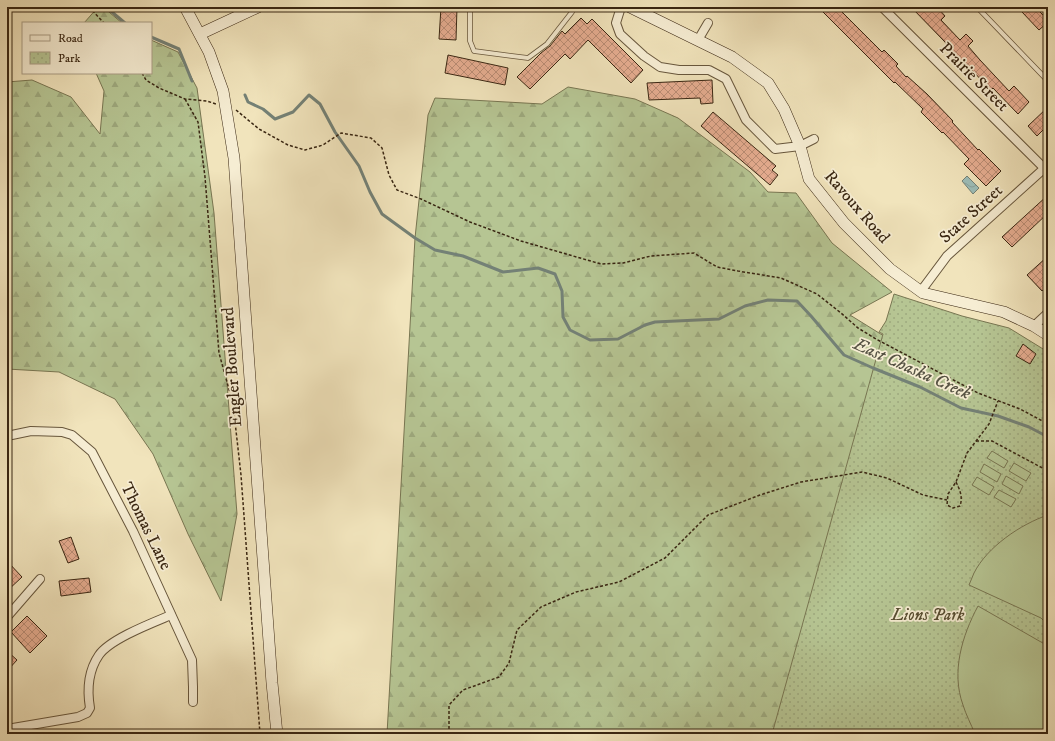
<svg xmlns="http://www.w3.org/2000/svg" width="1055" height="741" viewBox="0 0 1055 741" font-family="'IM FELL DW Pica',serif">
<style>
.forest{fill:url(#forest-firs);stroke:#787652}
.park{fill:url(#park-dots);stroke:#787652}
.garden{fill:#b6c593;stroke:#787652}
.water{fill:url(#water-waves);stroke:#748176}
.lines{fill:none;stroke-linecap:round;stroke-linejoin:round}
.stream{stroke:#748176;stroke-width:3}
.building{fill:url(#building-cross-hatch);stroke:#392612}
.lane-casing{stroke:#67563c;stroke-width:5.5}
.street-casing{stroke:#67563c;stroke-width:10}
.secondary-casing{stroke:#392612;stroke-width:12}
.path{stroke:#392612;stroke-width:1.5;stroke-dasharray:3 2;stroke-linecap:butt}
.lane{stroke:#f6edd3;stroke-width:4}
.street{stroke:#f6edd3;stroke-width:8}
.secondary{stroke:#f6edd3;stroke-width:11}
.labels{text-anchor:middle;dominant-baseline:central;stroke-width:3.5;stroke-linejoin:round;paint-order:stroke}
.street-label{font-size:17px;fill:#392612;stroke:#f6edd3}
.park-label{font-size:17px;font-style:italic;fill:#584e32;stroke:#f6edd3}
.water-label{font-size:18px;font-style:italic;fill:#575344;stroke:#f6edd3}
</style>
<defs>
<pattern id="forest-firs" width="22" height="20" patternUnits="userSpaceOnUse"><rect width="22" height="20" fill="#b6c593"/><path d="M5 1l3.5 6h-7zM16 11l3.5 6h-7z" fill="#9da97e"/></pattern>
<pattern id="park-dots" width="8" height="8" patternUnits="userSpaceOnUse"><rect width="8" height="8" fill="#b6c593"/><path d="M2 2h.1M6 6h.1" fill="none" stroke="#9da97e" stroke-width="1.8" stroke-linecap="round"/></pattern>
<pattern id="water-waves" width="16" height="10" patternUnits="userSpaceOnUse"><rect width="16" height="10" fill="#9cbdb8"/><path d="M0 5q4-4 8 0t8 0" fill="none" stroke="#87a29d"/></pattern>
<pattern id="building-cross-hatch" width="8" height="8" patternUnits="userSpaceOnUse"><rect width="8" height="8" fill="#e6ad91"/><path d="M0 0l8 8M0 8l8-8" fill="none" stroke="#bb8d75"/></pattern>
</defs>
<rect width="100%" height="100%" fill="#f1e4bc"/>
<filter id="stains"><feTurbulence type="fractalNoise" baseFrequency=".005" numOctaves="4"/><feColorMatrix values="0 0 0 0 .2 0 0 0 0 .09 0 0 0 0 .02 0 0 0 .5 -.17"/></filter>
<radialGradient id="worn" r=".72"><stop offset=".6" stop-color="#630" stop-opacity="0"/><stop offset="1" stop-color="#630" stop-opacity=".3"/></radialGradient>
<!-- forest -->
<g class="forest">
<path d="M98,7h5l19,16h-38z"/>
<path d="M151,40l27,12 19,36 17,125 23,301 -16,87 -33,-67 -35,-80 -38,-55 -56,-27 -52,-3v-287l25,-2 39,17 29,37 4,-43 -8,-18h55z"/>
<path d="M568,87l67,12 43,19 72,54 18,20 28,1 36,50 60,49 -42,23 137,85 -31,334h-569l28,-496 13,-123 7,-17 107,6z"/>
</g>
<!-- park -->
<path class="park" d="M894,294l68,22 47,12 39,24v382h-276l111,-400 -4,-2 7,-11z"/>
<!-- garden -->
<g class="garden">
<path d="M992,451l16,10 -4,7 -17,-10z"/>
<path d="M1014,463l17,10 -5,8 -17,-10z"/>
<path d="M984,464l17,10 -4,8 -17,-10z"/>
<path d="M1006,476l17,10 -4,8 -17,-10z"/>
<path d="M977,477l17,10 -5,8 -17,-10z"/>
<path d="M999,490l17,9 -5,8 -17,-10z"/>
<path d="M1048,515v110l-7,-7 -72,-33c2,-4 3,-8 5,-12 13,-26 47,-49 74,-58z"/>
<path d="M978,606l70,40v88h-73c-4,-10 -9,-19 -12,-29 -12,-33 -1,-69 15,-99z"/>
</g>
<!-- water -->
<path class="water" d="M967,176l12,12 -6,6 -11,-13z"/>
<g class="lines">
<!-- stream -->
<g class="stream">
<path d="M106,7l19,16"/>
<path d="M151,37l28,12 13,32"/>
<path d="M245,95l3,7 15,7 12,10 18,-7 16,-17 11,9 15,28 24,34 11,26 12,22 33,24 20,12 28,6 40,16 35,-4 17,6 7,17 1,26 7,13 20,10 28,-1 27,-14 10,-3 64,-3 26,-13 23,-6 29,1 14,15 33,39 29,13 47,19 41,21 37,8 31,11 19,10"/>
</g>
</g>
<!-- building -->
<g class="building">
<path d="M441,7h16l-1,33 -17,-1z"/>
<path d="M818,7h19l45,45 2,-2 14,14 -2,2 10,11 1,-1 20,18 26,27 -1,1 26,28 1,-1 22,22 -15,15 -22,-22 5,-5 -26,-27 -1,1 -21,-21 2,-3 -28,-27 -1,1z"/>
<path d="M911,7h26l8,9 -4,4 19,20 6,-6 7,7 -5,5 12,14 29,31 5,-5 15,16 -11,12 -25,-26 -2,2 -26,-27 -1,1 -20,-23z"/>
<path d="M1027,7h8l9,9 -1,1 5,5 -9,8 -17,-18z"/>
<path d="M581,18l6,6 5,-5 51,51 -12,13 -43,-43 -18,19 -5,-5 -35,35 -13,-12 24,-24 9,-7 12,-15 3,3z"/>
<path d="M448,55l60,13 -3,17 -60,-12z"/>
<path d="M712,80l1,23 -12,1 -1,-6 -51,2 -2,-17z"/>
<path d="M1048,107v18l-11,11 -9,-10z"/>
<path d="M713,112l63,54 -4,4 6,5 -8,10 -69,-59z"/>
<path d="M1048,195v18l-36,34 -10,-10z"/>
<path d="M1048,256v29l-6,6 -15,-16z"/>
<path d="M1023,344l13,10 -6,10 -14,-8z"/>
<path d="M71,537l8,22 -11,4 -9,-22z"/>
<path d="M7,561l15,16 -15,14z"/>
<path d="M89,578l2,14 -30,4 -2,-15z"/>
<path d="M27,616l20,20 -17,17 -19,-21z"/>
<path d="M7,651l10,9 -10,11z"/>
</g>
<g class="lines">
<defs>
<g id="lane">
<path d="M470,7v34l4,10 54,7 19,-14 25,-32 1,-5"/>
<path d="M977,7l71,74"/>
</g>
<g id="street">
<path d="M621,7l-5,16 4,11 24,22 16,11 19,3h30l17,9 20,41 29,29 25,-3 14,-7"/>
<path d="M882,7l162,161"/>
<path d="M698,40l10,-17"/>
<path d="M921,291l26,-35 101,-91"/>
<path d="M1034,326l14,-13"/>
<path d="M7,436l24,-5 31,1 10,3 20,17 41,79 59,129 1,27v15"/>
<path d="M7,617l33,-38"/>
<path d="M7,729l71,-12 9,-4 3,-5c-3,-18 -2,-37 9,-53 11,-16 53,-32 72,-40"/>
</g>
<g id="secondary">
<path d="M185,7l24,45 14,39 11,67 38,525 5,51"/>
<path d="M630,7l102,50 36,26 16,26 16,37 9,33 35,44 46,46 33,24 81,19 30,14 14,9"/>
<path d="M200,34l58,-27"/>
</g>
</defs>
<!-- lane casing -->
<use href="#lane" class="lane-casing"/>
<!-- street casing -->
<use href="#street" class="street-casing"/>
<!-- secondary casing -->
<use href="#secondary" class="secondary-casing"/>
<!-- path -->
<g class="path">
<path d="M89,7l15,16"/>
<path d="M142,73l4,7 13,8 26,11 22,2 9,3"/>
<path d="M185,99l13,23 7,55 14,176 14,51 8,71 19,259"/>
<path d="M236,110l23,19 29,16 17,5 18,-5 18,-12 30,5 11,10 7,27 8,15 24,9 49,23 51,19 80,23 22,-1 28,-7 43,-3 23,14 21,4 43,7 36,16 24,19 17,15 18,11 102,54 42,16 28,15"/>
<path d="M976,441h16l56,30"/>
<path d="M956,482c4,8 7,15 4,24l-7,2 -6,-3 1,-11 8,-12 11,-29 22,-29 9,-23"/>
<path d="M449,734v-29l14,-15 36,-13 10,-14 8,-33 24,-23 35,-15 43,-10 46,-24 43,-43 52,-20 41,-13 61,-10 25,6 36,17 24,5"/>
</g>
<!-- lane -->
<use href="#lane" class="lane"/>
<!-- street -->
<use href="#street" class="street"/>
<!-- secondary -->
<use href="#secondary" class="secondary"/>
</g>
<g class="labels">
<!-- street labels -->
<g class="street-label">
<text transform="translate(974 77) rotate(45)">Prairie Street</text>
<text transform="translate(857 207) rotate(49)">Ravoux Road</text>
<text transform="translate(971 214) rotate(-42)">State Street</text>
<text transform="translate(232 367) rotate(-94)">Engler Boulevard</text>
<text transform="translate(146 526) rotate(64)">Thomas Lane</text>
</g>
<!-- park labels -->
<g class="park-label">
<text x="928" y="615">Lions Park</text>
</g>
<!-- water labels -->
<g class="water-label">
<text transform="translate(912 369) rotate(24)">East Chaska Creek</text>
</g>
</g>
<!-- margin -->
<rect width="1055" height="741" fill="none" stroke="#f1e4bc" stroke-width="24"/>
<rect x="8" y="8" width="1039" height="725" fill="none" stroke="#392612" stroke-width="2"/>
<rect x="12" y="12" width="1031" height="717" fill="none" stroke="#392612"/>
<!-- legend -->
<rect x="22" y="22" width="130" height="52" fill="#f6edd3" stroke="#aa9d86"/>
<rect x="30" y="35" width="20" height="6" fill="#f6edd3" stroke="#aa9d86"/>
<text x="58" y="42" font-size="12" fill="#392612">Road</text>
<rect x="30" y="52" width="20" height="12" fill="url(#park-dots)" stroke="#aa9d86"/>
<text x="58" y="62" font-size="12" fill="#392612">Park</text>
<rect width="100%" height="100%" filter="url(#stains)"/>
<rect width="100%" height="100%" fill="url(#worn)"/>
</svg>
